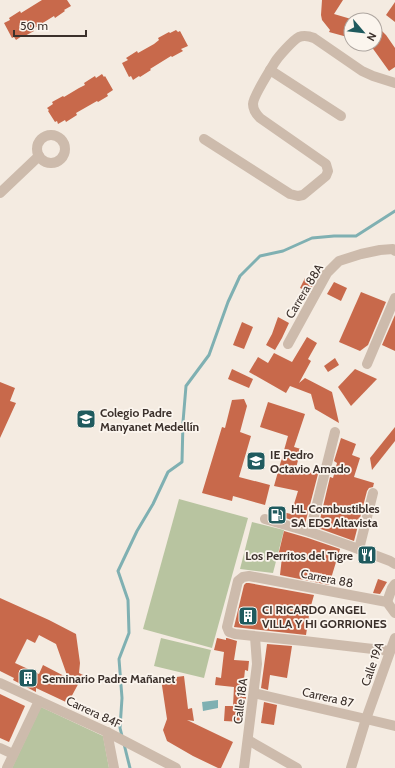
<svg xmlns="http://www.w3.org/2000/svg" width="395" height="768" viewBox="0 0 395 768" font-family="Cabin,sans-serif">
<style>
.green{fill:#b8c4a0}
.water{fill:#7fb0b2}
.lines{fill:none;stroke-linecap:round;stroke-linejoin:round}
.stream{stroke:#7fb0b2;stroke-width:3}
.building{fill:#c8694b;fill-rule:evenodd}
.minor{stroke:#cdbbac;stroke-width:10}
.labels{text-anchor:middle;dominant-baseline:central;stroke-width:3.5;stroke-linejoin:round;paint-order:stroke}
.street-label{font-size:12px;fill:#3b302b;stroke:#fbf5ee}
.poi-label{font-size:12px;font-weight:bold;fill:#3b302b;stroke:#fbf5ee;text-anchor:start}
</style>
<rect width="100%" height="100%" fill="#f4ebe1"/>
<!-- green -->
<g class="green">
<path d="M179,499l69,19 -36,130 -69,-19z"/>
<path d="M252,522l32,8 -11,43 -33,-4z"/>
<path d="M161,638l50,12 -7,28 -50,-12z"/>
<path d="M41,707l62,29 6,32h-97z"/>
</g>
<!-- water -->
<path class="water" d="M218,700v8l-15,3 -1,-9z"/>
<g class="lines">
<!-- stream -->
<g class="stream">
<path d="M122,736l-2,-8 2,-30 -3,-39 10,-26 -1,-33 -10,-29 19,-40 16,-27 15,-32 14,-10 1,-40 3,-36 23,-31 19,-53 12,-26 20,-20 23,-5 29,-13 22,-2h22l39,-25"/>
<path d="M124,744l6,24"/>
</g>
</g>
<!-- building -->
<g class="building">
<path d="M42,0h25l4,6 -7,4 1,1 -10,7 -1,-2 -21,13 1,2 -11,6 -1,-1 -6,4 -2,-3 -2,1 -8,-15 6,-3 -1,-2 11,-7 1,2z"/>
<path d="M322,0h21l-9,14 17,5v19l-22,-6 1,-2 -8,-10 -1,-5z"/>
<path d="M395,2v20l-9,-7z"/>
<path d="M375,24l11,11 9,13v19l-6,4 -18,-25 2,-2h2z"/>
<path d="M176,30l2,2 2,-1 8,15 -7,3 2,2 -11,6 -1,-1 -21,13 1,1 -11,7 -1,-1 -6,4 -2,-4 -2,1 -7,-14 6,-3 -2,-2 11,-7 1,2 16,-9 5,-4 -1,-2 11,-6 1,1z"/>
<path d="M102,74l2,3 1,-1 8,14 -6,4 1,2 -10,6 -1,-1 -21,12 1,2 -11,7 -1,-2 -7,4 -1,-3 -2,1 -7,-11 1,-1 -2,-2 6,-4 -1,-2 11,-6 1,1 15,-9 6,-3 -1,-2 11,-7 1,2z"/>
<path d="M305,278l9,5 -5,9 -9,-4z"/>
<path d="M334,282l13,6 -6,13 -14,-7z"/>
<path d="M361,292l25,10 -18,43 -8,6 -21,-9z"/>
<path d="M395,315v36l-13,-6z"/>
<path d="M278,317l11,6 -7,15 -7,12 -9,-5 6,-11z"/>
<path d="M242,322l11,5 -9,22 -11,-4z"/>
<path d="M307,337l10,6 -9,16 3,2 -12,22 6,-5 27,14 7,31 -24,-14 -4,-15 -21,-8 -4,7 -37,-21 9,-15 10,6 6,-10 18,9z"/>
<path d="M335,358l4,7 -11,7 -4,-6z"/>
<path d="M232,369l21,10 -4,9 -21,-9z"/>
<path d="M355,369l22,10 -26,27 -13,-19z"/>
<path d="M0,382l15,6 -5,13 6,2 -16,35z"/>
<path d="M244,399l3,7 -7,26 11,4 -12,41 31,8 -5,20 -32,-9 -1,5 -30,-8 20,-66 3,1 7,-28z"/>
<path d="M268,402l37,12 -11,33 7,2 -5,19 22,6 -13,50 -36,-11 1,-4 21,5 7,-23 -24,-5 14,-50 -28,-9z"/>
<path d="M395,427v14l-23,29 -2,-12z"/>
<path d="M341,438l15,6 -4,11 8,3 -6,19 20,6 -1,4 -4,1 -2,3 -13,50 -36,-13 12,-51 3,1 4,-15 -3,-2 4,-13z"/>
<path d="M284,531l24,7 32,11 -11,36 -49,-10 2,-18 -4,-1z"/>
<path d="M378,579l9,3 -7,12 -7,-1z"/>
<path d="M246,583h3l65,12 -4,14 -4,26 -72,-8 10,-42z"/>
<path d="M0,598l49,22 27,14 4,29 -1,10 4,2 -15,28 -32,-15v4l-2,-1 -21,-11 1,-2 -14,-7zM39,635l17,9 12,34 -25,-13 -4,9 -24,-11 12,-24 8,4z"/>
<path d="M217,638l9,2v-2h1l10,3 -3,19 15,1 -1,10 -3,-1 -3,27h4l-3,25 -19,-1 1,-15h8l1,-19 -19,-2 1,-8 5,1 3,-26 -10,-2z"/>
<path d="M267,644l25,2 -5,32 -17,-3 -2,15 -7,-2z"/>
<path d="M184,676l4,33 4,-1 2,13 -7,-1 46,22 -12,26h-3l-25,-12 -26,-15 -4,-11 4,-11 -6,-40z"/>
<path d="M0,694l25,12 -16,36 -9,-4z"/>
<path d="M264,702l13,3 -3,20 -13,-2z"/>
</g>
<g class="lines">
<!-- minor -->
<g class="minor">
<path d="M270,70l71,46"/>
<circle cx="51" cy="149" r="14"/>
<path d="M204,139l86,55 8,2 5,-1 23,-19 2,-5 -2,-7 -66,-46c-4,-4 -7,-8 -7,-14 0,-7 17,-34 22,-42 3,-5 18,-22 24,-25 5,-2 10,-1 15,1l48,33 11,5 22,7"/>
<path d="M0,193l39,-37"/>
<path d="M288,344l39,-71 12,-12 22,-7 19,-4 13,-1 2,2"/>
<path d="M367,364l28,-66"/>
<path d="M265,519l45,13 43,15 37,14 5,3"/>
<path d="M310,532l25,-100"/>
<path d="M359,549l14,-56"/>
<path d="M387,602l5,-14 3,-4"/>
<path d="M390,651l-86,-10 -69,-7 -6,-2 -2,-5 11,-46 5,-4 6,-1 138,26 8,11"/>
<path d="M0,683l107,49 69,36"/>
<path d="M254,693l112,26 29,7"/>
<path d="M107,732l7,36"/>
<path d="M248,740l49,28"/>
<path d="M0,748l13,6"/>
<path d="M7,768l32,-67"/>
<path d="M244,768l13,-104 -2,-27"/>
<path d="M351,768l15,-49 29,-81"/>
</g>
</g>
<!-- icons -->
<defs>
<symbol id="school-square" viewBox="-11 -11 22 22"><rect x="-9" y="-9" width="18" height="18" rx="4" fill="#1f5a5e" stroke="#fbf5ee"/><path d="M0-5L7-2L0 1L-7-2ZM-4 1L0 2.5L4 1V4Q0 6-4 4Z" fill="#fff"/></symbol>
<symbol id="fuel-square" viewBox="-11 -11 22 22"><rect x="-9" y="-9" width="18" height="18" rx="4" fill="#1f5a5e" stroke="#fbf5ee"/><path d="M-5.5-6h7V0h2V4h1.3V-2.5L3-4.5l.8-.8L6-3V5H2.5V1h-1V6h-7ZM-4.2-4.7v3.2H.2V-4.7Z" fill="#fff"/></symbol>
<symbol id="restaurant-square" viewBox="-11 -11 22 22"><rect x="-9" y="-9" width="18" height="18" rx="4" fill="#1f5a5e" stroke="#fbf5ee"/><path d="M-5-6h1v4h1v-4h1v4h1v-4h1v5L-1.5 .5V6h-2V.5L-5-1ZM5-6V6H3V1.5H1.5Q1.5-4 5-6Z" fill="#fff"/></symbol>
<symbol id="building-square" viewBox="-11 -11 22 22"><rect x="-9" y="-9" width="18" height="18" rx="4" fill="#1f5a5e" stroke="#fbf5ee"/><path d="M-4-6H4V6H1V3H-1V6H-4ZM-2.5-4.3h1.7v1.8h-1.7ZM.8-4.3h1.7v1.8H.8ZM-2.5-1h1.7V.8h-1.7ZM.8-1h1.7V.8H.8Z" fill="#fff"/></symbol>
</defs>
<g fill-rule="evenodd">
<use href="#school-square" x="75" y="408" width="22" height="22"/>
<use href="#school-square" x="245" y="450" width="22" height="22"/>
<use href="#fuel-square" x="266" y="504" width="22" height="22"/>
<use href="#restaurant-square" x="356" y="544" width="22" height="22"/>
<use href="#building-square" x="237" y="605" width="22" height="22"/>
<use href="#building-square" x="17" y="667" width="22" height="22"/>
</g>
<g class="labels">
<!-- street labels -->
<g class="street-label">
<text transform="translate(304 291) rotate(-59)">Carrera 88A</text>
<text transform="translate(327 578) rotate(11)">Carrera 88</text>
<text transform="translate(372 664) rotate(-71)">Calle 19A</text>
<text transform="translate(328 697) rotate(13)">Carrera 87</text>
<text transform="translate(240 701) rotate(-83)">Calle 18A</text>
<text transform="translate(94 712) rotate(25)">Carrera 84F</text>
</g>
<!-- poi labels -->
<g class="poi-label">
<text x="100" y="412">Colegio Padre<tspan x="100" dy="14">Manyanet Medellín</tspan></text>
<text x="270" y="454">IE Pedro<tspan x="270" dy="14">Octavio Amado</tspan></text>
<text x="291" y="508">HL Combustibles<tspan x="291" dy="14">SA EDS Altavista</tspan></text>
<text x="353" y="555" text-anchor="end">Los Perritos del Tigre</text>
<text x="262" y="609">CI RICARDO ANGEL<tspan x="262" dy="14">VILLA Y HI GORRIONES</tspan></text>
<text x="42" y="678">Seminario Padre Mañanet</text>
</g>
</g>
<!-- north arrow -->
<g transform="translate(363 32) rotate(118)"><circle r="19" fill="#fbf5ee" stroke="#aea6a0"/>
<path d="M0-3L7 15L0 10L-7 15Z" fill="#1f5a5e"/>
<text y="-6" font-size="11" font-weight="bold" text-anchor="middle" fill="#3b302b">N</text>
</g>
<!-- scale -->
<path d="M14 30v6h72v-6" fill="none" stroke="#3b302b" stroke-width="2"/>
<text x="20" y="30" font-size="12" fill="#3b302b" stroke="#fbf5ee" stroke-width="3" paint-order="stroke">50 m</text>
</svg>
